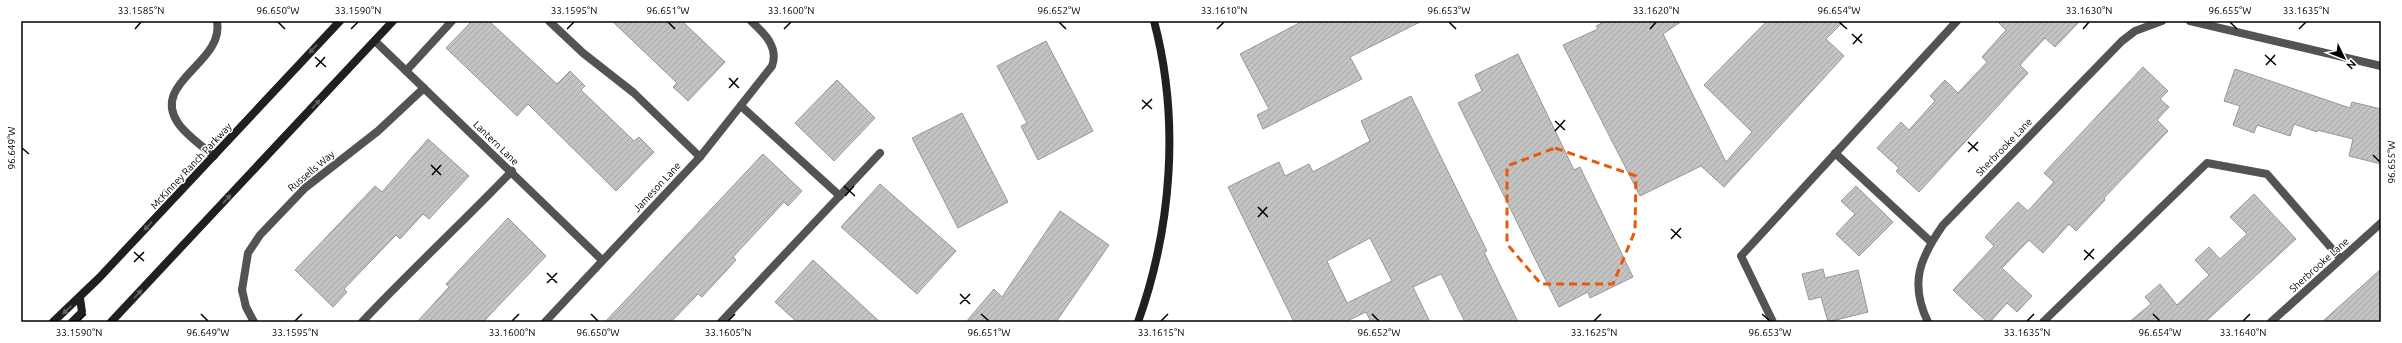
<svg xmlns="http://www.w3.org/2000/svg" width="2402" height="343" viewBox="0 0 2402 343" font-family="Ubuntu,sans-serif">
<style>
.building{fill:url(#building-hatch);stroke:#979797;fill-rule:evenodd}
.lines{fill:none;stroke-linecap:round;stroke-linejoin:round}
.lane{stroke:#535353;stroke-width:8}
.street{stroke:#535353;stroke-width:8}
.secondary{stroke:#202020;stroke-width:8}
.oneway{fill:#636363}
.marked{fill:none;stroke:#e8590c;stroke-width:3;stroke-dasharray:8 5;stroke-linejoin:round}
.ticks{fill:none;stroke:#000;stroke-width:1.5}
.labels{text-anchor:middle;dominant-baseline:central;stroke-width:3;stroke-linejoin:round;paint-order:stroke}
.street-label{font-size:10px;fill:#000;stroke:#fff}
.neatline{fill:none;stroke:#000;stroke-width:1.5}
.ticks-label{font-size:10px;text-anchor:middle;fill:#000}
</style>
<defs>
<pattern id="building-hatch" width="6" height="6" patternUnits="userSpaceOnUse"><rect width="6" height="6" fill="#c3c3c3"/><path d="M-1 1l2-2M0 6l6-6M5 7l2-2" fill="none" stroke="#a6a6a6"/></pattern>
</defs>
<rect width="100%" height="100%" fill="#fff"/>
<!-- building -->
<g class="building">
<path d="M472,21h17l68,63 13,-13 15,15 -4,4 53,51 5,-4 15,15 -38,39 -88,-87 -11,12 -71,-68z"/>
<path d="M612,21h70l43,41 -37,39 -15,-14 4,-4z"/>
<path d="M1303,21h119l-72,36 12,22 -99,50 -6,-14 12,-6 -29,-55z"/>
<path d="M1606,21h76l-19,13 63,128 26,-30 -48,-47 63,-64h77l-18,18 18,17 -120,131 -23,-21 -61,30 -77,-151 35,-16 -2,-3z"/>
<path d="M1997,21h83l-25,26 -10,-9 -25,27 8,8 -109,119 -23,-21 3,-3 -22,-20 24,-26 8,8 26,-29 -5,-5 15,-16 13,13 29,-31 -5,-5 24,-27z"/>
<path d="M1046,41l47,90 -55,29 -17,-34 6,-3 -30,-57z"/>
<path d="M1518,54l56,116 6,-3 53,110 -43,21 -2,-6 -29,15 -101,-204 24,-12 -7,-16z"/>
<path d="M2143,67l25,24 -8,8 9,8 -12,13 11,11 -64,67 1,2 -29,31 -7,-7 -26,29 -14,-13 -27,28 30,28 -15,16 -10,-9 -17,19h-3l-34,-32 41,-44 -9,-9 33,-35 10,9 26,-29 -10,-9z"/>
<path d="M2235,69l115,39 2,-6 29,7v55l-32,-8 4,-17 -36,-9v2l-23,-8 -4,12 -33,-11 -3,8 -21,-8 7,-19 -16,-5z"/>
<path d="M837,80l38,38 -41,43 -39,-38z"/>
<path d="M1411,96l76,155 -3,1 34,70h-53l-24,-48 -28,13 17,35h-59l-5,-10 -21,10h-51l-66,-135 51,-25 6,14 24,-12 4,8 57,-31 -9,-20zM1370,238l22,43 -45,22 -20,-42z"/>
<path d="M962,113l46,89 -50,26 -46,-90z"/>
<path d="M428,139l41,37 -40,43 -6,-5 -23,25 -4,-4 -52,54 3,3 -14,15 -38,-37 80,-84 7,6z"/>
<path d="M763,154l39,37 -14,15 -4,-4 -51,55 3,3 -34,37 -4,-3 -27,28h-66z"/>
<path d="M880,184l76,67 -39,43 -76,-67z"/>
<path d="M1856,186l37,36 -34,34 -23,-22 19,-20 -14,-13z"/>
<path d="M2254,194l42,45 -91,83h-76l22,-18 -6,-7 15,-13 17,21 32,-30 -14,-15 14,-13 11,12 27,-25 -17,-17z"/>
<path d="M1060,211l49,34 -53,77h-90l28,-33 8,8z"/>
<path d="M508,218l38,38 -63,66h-66l32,-35 -3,-3z"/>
<path d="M813,260l67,62h-83l-22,-20z"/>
<path d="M1823,269l2,9 33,-8 10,42 -40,10 -7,-25 -12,3 -7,-26z"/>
<path d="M2381,269v53h-59z"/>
</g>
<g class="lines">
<!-- lane -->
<g class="lane">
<path d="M549,21l34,32 51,40 66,64"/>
<path d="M406,71l46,-50"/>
<path d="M741,106l99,90"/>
<path d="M1835,153l96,89"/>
<path d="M214,156c-12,-10 -28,-21 -36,-33 -28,-41 47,-60 39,-102"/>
<path d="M242,290l4,17 8,15"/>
<path d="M362,322c49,-52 101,-100 150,-151"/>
<path d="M721,322l159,-169"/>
<path d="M1773,322l-32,-66 216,-235"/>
<path d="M2043,322l164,-159 60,11 73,84"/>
</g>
<!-- street -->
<g class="street">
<path d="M2190,21l191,45"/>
<path d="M375,41l227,219"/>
<path d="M242,290l6,-37 12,-18 45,-47 73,-57 46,-43"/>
<path d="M545,322l155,-165 72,-91c7,-19 -8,-33 -21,-45"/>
<path d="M1928,322c-19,-39 -8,-64 15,-97l179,-184 13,-10 27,-10"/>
<path d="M2271,322l110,-99"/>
</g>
<!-- secondary -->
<g class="secondary">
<path d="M53,322l46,-44 241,-257"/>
<path d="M72,322l10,-10 -2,-14"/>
<path d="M111,322l282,-301"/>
<path d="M1138,322c34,-95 42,-203 16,-301"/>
</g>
</g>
<!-- one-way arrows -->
<defs><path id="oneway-solid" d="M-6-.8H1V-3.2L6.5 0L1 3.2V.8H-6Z"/></defs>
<g class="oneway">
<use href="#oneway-solid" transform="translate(313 49) rotate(133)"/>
<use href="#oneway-solid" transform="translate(316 104) rotate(-47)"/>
<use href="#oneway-solid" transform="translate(227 199) rotate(-47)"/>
<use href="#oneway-solid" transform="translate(148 226) rotate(133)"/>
<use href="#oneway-solid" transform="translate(138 294) rotate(-47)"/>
<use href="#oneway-solid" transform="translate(67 310) rotate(137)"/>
</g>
<!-- marked area -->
<path class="marked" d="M1555,148l81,28 -1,55 -22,53h-72l-34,-40v-78z"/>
<!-- ticks -->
<path class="ticks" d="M278,22l7,7M668,22l7,7M1059,22l7,7M1449,22l7,7M1839,22l8,7M2230,22l7,7M135,29l6,-7M351,29l7,-7M567,29l7,-7M784,29l7,-7M1217,29l7,-7M1650,29l6,-7M2083,29l6,-7M2299,29l7,-7M1852,34l10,9M1853,44l9,-10M2265,55l11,10M315,57l11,10M2266,65l9,-10M316,67l9,-10M729,78l10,10M729,88l9,-10M1142,100l10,9M1142,109l10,-10M1555,121l10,9M1555,131l10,-11M1968,142l10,9M22,148l7,6M1968,152l10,-10M2373,155l7,7M431,165l10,10M432,175l9,-10M844,186l11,10M845,196l9,-10M1258,207l10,10M1258,217l9,-10M1671,229l10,9M1671,239l10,-11M2084,250l10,9M134,252l10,9M2084,260l10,-11M134,262l10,-10M547,273l10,10M547,283l10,-10M960,294l10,10M960,304l10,-10M201,314l7,7M591,314l7,7M981,314l8,7M1372,314l7,7M1762,314l8,7M2153,314l7,7M79,321l7,-7M295,321l7,-7M512,321l7,-7M728,321l7,-7M1161,321l7,-7M1594,321l7,-7M2027,321l7,-7M2243,321l7,-7"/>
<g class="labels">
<!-- street labels -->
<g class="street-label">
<text transform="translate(496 143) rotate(44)">Lantern Lane</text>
<text transform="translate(2004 147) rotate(-46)">Sherbrooke Lane</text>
<text transform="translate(191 166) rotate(-47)">McKinney Ranch Parkway</text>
<text transform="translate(311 171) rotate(-40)">Russells Way</text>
<text transform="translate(657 187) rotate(-47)">Jameson Lane</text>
<text transform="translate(2319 265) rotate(-42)">Sherbrooke Lane</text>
</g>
</g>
<!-- border -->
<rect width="2402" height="343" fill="none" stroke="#ffffff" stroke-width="44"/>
<!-- north arrow -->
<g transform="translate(2344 58) rotate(133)" stroke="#ffffff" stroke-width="3" paint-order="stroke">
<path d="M0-3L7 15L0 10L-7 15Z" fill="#000000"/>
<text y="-6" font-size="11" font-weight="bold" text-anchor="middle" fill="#000000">N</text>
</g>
<rect x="22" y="22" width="2358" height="299" class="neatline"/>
<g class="ticks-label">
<text x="141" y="14">33.1585°N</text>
<text x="278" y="14">96.650°W</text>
<text x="358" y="14">33.1590°N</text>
<text x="574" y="14">33.1595°N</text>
<text x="668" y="14">96.651°W</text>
<text x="791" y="14">33.1600°N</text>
<text x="1059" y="14">96.652°W</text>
<text x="1224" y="14">33.1610°N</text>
<text x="1449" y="14">96.653°W</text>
<text x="1656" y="14">33.1620°N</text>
<text x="1839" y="14">96.654°W</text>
<text x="2089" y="14">33.1630°N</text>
<text x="2230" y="14">96.655°W</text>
<text x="2306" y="14">33.1635°N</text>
<text transform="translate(11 148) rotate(-90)" y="4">96.649°W</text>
<text transform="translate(2391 162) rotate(-90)" y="4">96.655°W</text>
<text x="79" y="336">33.1590°N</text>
<text x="208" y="336">96.649°W</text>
<text x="295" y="336">33.1595°N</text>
<text x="512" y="336">33.1600°N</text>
<text x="598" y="336">96.650°W</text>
<text x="728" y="336">33.1605°N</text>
<text x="989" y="336">96.651°W</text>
<text x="1161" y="336">33.1615°N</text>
<text x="1379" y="336">96.652°W</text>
<text x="1594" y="336">33.1625°N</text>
<text x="1770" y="336">96.653°W</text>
<text x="2027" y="336">33.1635°N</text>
<text x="2160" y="336">96.654°W</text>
<text x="2243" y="336">33.1640°N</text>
</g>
</svg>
